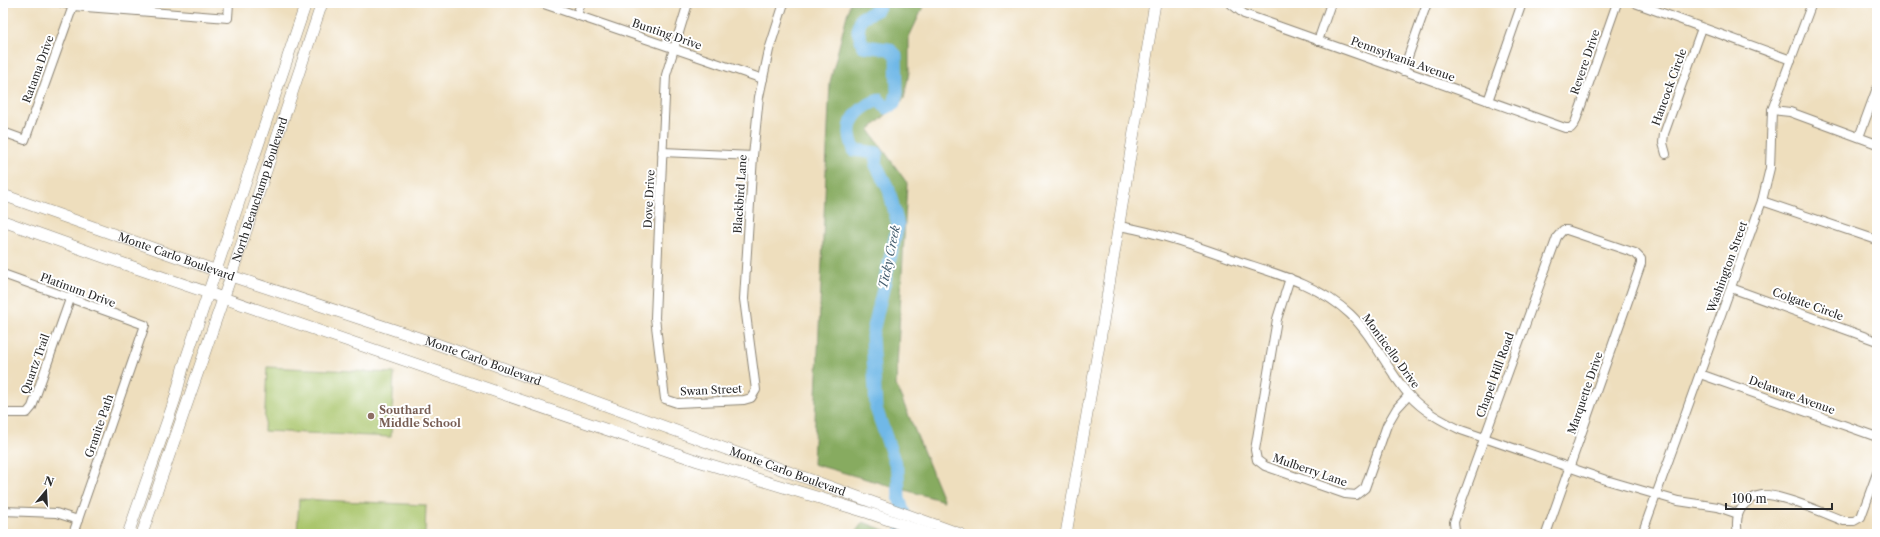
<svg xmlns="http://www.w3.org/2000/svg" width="1880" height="537" viewBox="0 0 1880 537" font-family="'Libre Caslon Text',serif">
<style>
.green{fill:#aac66d;stroke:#6a784c}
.forest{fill:#87ab60;stroke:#596b46}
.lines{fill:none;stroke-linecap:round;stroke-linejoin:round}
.river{stroke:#6fb8e7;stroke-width:13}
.street-casing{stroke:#8c8474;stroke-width:10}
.secondary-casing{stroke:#8c8474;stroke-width:12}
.street{stroke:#fff;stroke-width:8}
.secondary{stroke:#fff;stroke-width:11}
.education-dot{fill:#8d6e63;stroke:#fff;stroke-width:1.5}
.labels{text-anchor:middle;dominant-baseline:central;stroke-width:4;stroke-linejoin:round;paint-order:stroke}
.street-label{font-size:11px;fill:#2b2b2b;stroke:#fff}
.education-label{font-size:11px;font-weight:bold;fill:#785e54;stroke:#fff;text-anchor:start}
.water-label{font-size:12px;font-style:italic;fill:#435c6d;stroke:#fff}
</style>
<rect width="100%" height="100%" fill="#fff"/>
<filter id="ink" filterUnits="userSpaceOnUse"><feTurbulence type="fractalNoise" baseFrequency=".025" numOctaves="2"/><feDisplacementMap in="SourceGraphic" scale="8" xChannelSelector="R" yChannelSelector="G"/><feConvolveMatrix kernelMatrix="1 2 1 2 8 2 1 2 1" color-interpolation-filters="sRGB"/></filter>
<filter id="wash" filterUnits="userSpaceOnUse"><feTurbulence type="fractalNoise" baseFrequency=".012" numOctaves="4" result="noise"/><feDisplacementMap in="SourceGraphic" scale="16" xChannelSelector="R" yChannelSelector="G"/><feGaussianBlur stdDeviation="0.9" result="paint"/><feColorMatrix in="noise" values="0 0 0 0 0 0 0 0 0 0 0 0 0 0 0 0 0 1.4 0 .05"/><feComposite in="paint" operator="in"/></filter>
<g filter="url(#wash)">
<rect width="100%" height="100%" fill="#eedebd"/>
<!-- green -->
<g class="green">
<path d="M267,367l127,6 -3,64 -127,-6z"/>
<path d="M299,499l127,6 -1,29h-128z"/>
</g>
<!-- forest -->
<g class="forest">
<path d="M850,3h75l-16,34v35l-5,27 -35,31 38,53 -11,202 48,116 -131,-37 17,-382z"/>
<path d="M863,522l31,12h-40z"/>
</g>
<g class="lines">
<!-- river -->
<path class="river" d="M881,3l-4,7 -16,8 -3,13 5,15 26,3 7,6 1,38 -3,11 -8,4 -7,-8c-15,5 -31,17 -29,34 0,5 3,11 4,16l23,3 -1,12 13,25 9,35 -26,111 4,72 22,64 1,26 7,22 -5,14"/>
</g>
</g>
<g filter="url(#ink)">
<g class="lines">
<defs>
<g id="street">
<path d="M62,3l11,3 155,12 1,-15"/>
<path d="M541,3l222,76"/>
<path d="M688,3l-22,72 -10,218 -1,25 10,81 12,4 67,-3 7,-2 5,-8 -12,-91 9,-143 6,-59 10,-47 15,-47"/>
<path d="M1230,3l14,11 20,7 301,107h6l4,-5 42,-120"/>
<path d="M1635,3l156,57"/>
<path d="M577,15l4,-12"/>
<path d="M1318,41l13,-38"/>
<path d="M1403,71l24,-68"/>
<path d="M1488,101l34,-98"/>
<path d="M1772,110l18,2 87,32"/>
<path d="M3,132l22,8 48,-134"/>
<path d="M1859,137l18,-49"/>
<path d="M662,152l91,4"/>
<path d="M1666,154l-3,-11 1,-9 38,-106"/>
<path d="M1762,201l115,39"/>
<path d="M1119,226c41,7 80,21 119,35 39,13 81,24 112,53 24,23 37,56 59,81 14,16 33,26 52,35l145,50 72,21 40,6 20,7"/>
<path d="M3,274l142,51 -72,209"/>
<path d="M1290,278l-13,41 -22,131 2,10 8,6 80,28 11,1 9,-7 22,-63 10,-17 12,-13"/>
<path d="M1731,288l146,53"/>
<path d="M1700,374l177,63"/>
<path d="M3,413h24l5,-6 38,-108"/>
<path d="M3,511l53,2 22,7"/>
<path d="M1457,534l-2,-4 -1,-8 103,-285 6,-7h4l68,23 6,6v5l-95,270"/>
<path d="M1642,534l120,-333 8,-33 2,-58 40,-107"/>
<path d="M1738,534c-2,-10 -2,-21 6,-29 4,-5 11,-9 18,-10 17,-2 64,19 82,26h10l7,-4 16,-44"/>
</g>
<g id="secondary">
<path id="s1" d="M3,195l228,81 203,67 526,191"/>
<path d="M3,221l98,35 597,205 171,52 60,21"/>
<path d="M128,534l47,-135 8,-31 123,-365"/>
<path id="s2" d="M142,534l89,-258 91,-273"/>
<path d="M1066,534l35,-200 54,-331"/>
</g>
</defs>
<!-- street casing -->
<use href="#street" class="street-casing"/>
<!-- secondary casing -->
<use href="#secondary" class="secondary-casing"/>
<!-- street -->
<use href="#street" class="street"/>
<!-- secondary -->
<use href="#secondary" class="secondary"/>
</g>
</g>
<!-- markers -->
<circle class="education-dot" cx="371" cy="416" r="4"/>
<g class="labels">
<!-- street labels -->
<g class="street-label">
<text transform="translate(667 34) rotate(19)">Bunting Drive</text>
<text transform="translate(1403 59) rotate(20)">Pennsylvania Avenue</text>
<text transform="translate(1585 62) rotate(-71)">Revere Drive</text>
<text transform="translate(38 69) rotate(-70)">Ratama Drive</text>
<text transform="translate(1669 87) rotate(-70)">Hancock Circle</text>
<text stroke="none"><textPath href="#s2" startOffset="364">North Beauchamp Boulevard</textPath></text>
<text transform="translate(740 194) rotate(-86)">Blackbird Lane</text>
<text transform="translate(649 199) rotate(-87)">Dove Drive</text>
<text stroke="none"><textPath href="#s1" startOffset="184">Monte Carlo Boulevard</textPath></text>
<text transform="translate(1727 267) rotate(-70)">Washington Street</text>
<text transform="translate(78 290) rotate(20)">Platinum Drive</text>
<text transform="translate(1808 304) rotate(20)">Colgate Circle</text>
<text transform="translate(1391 351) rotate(54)">Monticello Drive</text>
<text stroke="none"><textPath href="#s1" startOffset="508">Monte Carlo Boulevard</textPath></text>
<text transform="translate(35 364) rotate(-70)">Quartz Trail</text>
<text transform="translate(1495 375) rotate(-70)">Chapel Hill Road</text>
<text transform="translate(711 390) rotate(-3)">Swan Street</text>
<text transform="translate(1585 393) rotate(-71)">Marquette Drive</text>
<text transform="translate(1792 395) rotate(20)">Delaware Avenue</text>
<text transform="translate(99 426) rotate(-71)">Granite Path</text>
<text transform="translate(1310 470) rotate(19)">Mulberry Lane</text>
<text stroke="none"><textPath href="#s1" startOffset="832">Monte Carlo Boulevard</textPath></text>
</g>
<!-- education labels -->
<g class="education-label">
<text x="379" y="410">Southard<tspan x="379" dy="13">Middle School</tspan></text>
</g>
<!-- water labels -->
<g class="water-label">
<text transform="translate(889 257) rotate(-78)">Ticky Creek</text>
</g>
</g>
<!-- margin -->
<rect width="1880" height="537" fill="none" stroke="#fff" stroke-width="16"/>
<!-- north arrow -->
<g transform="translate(46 491) rotate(18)" stroke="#ffffff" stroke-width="3" paint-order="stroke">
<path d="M0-3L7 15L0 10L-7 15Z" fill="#2b2b2b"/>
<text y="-6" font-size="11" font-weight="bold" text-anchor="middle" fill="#2b2b2b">N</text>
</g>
<!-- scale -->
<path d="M1726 503v6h106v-6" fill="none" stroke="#2b2b2b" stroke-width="2"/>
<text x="1732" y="503" font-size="12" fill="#2b2b2b" stroke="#ffffff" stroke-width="3" paint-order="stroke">100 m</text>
</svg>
